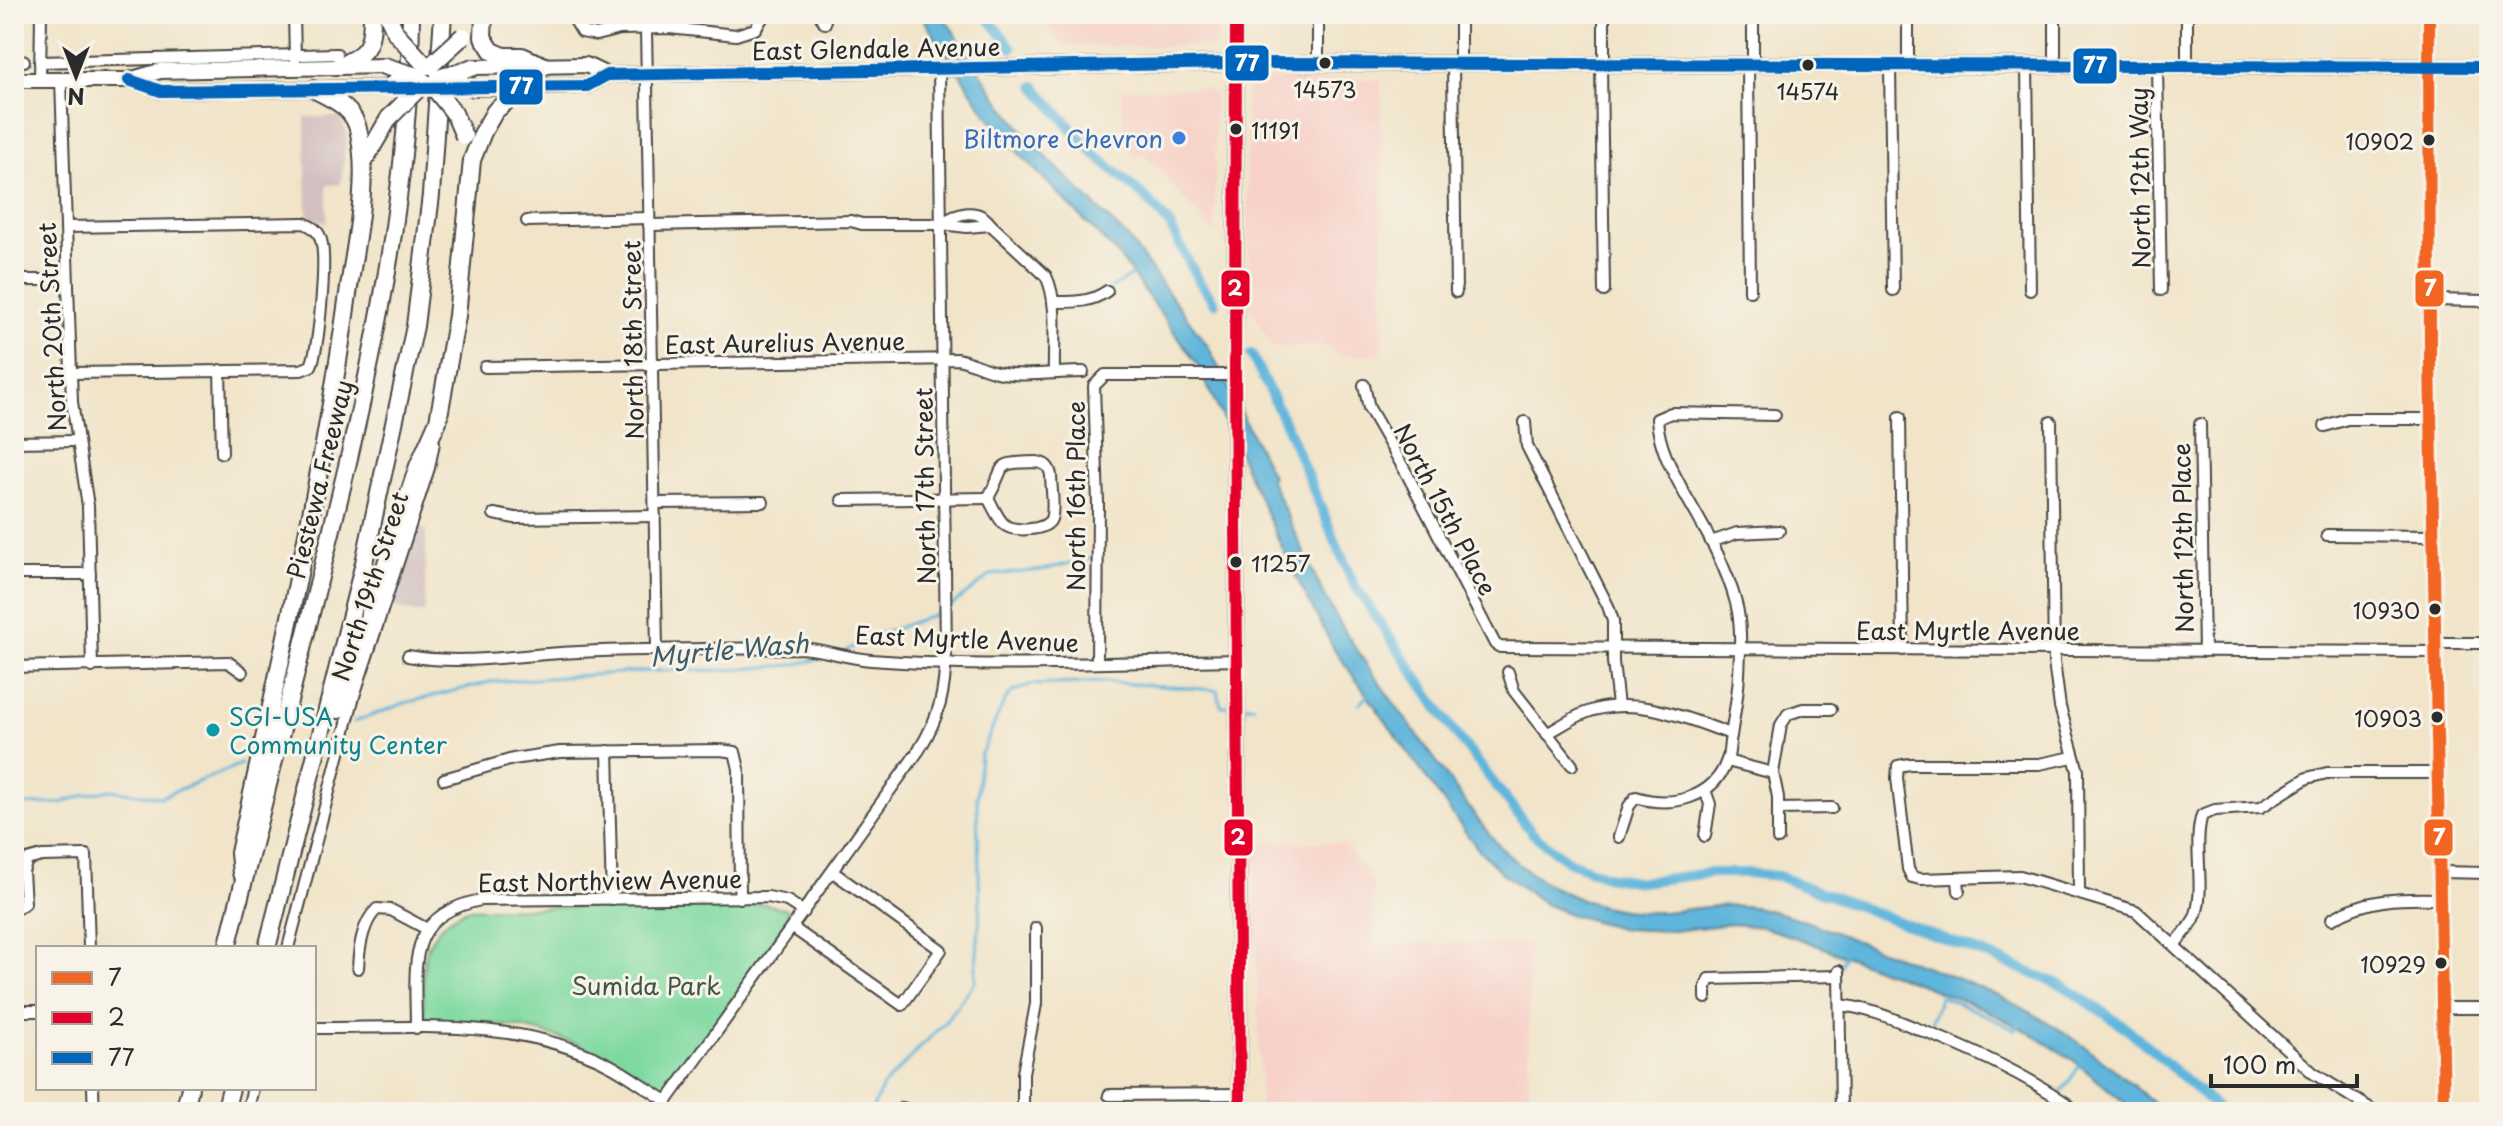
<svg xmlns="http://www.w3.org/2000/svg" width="2503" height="1126" viewBox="0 0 2503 1126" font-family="'Playpen Sans',sans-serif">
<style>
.built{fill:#f7d1c8}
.industrial{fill:#d2bfc0}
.green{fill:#7ed9a0;stroke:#548266;stroke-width:2}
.water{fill:#5fb5db;stroke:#457083;stroke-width:2}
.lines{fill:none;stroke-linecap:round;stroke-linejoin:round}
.stream{stroke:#5fb5db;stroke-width:3}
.canal{stroke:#5fb5db;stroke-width:10}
.minor-casing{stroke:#494743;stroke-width:14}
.major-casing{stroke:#494743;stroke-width:18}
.highway-casing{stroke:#494743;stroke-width:20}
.minor{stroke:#fff;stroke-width:10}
.major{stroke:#fff;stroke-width:14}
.highway{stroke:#fff;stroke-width:16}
.highway-bridge-casing{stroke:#494743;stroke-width:20;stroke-linecap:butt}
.highway-bridge{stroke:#fff;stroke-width:16}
.bus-1-casing{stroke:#f7f3e8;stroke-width:18}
.bus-2-casing{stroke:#f7f3e8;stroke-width:18}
.bus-3-casing{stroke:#f7f3e8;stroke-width:18}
.bus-1{stroke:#f26522;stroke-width:12}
.bus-2{stroke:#e4002b;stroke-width:12}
.bus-3{stroke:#0065bd;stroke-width:12}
.bus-dot{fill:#2b2b2b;stroke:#f7f3e8;stroke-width:3}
.shop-dot{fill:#3f7fe0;stroke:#f7f3e8;stroke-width:3}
.culture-dot{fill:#0f9aa8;stroke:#f7f3e8;stroke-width:3}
.labels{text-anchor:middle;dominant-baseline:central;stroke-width:6;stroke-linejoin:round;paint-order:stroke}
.bus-label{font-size:22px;fill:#2b2b2b;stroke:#f7f3e8;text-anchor:end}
.street-label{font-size:24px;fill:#2b2b2b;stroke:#f7f3e8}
.shop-label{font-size:24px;fill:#366cbe;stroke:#f7f3e8;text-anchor:end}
.culture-label{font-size:24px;fill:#0d838f;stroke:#f7f3e8;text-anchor:start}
.park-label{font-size:24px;fill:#405648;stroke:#f7f3e8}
.water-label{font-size:26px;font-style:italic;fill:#3d5b69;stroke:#f7f3e8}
.line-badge{stroke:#f7f3e8;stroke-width:3}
.badge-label{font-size:22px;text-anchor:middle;font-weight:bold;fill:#fff}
</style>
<rect width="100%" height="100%" fill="#f7f3e8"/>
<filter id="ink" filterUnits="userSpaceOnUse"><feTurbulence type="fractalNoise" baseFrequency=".0125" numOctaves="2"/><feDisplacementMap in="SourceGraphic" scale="16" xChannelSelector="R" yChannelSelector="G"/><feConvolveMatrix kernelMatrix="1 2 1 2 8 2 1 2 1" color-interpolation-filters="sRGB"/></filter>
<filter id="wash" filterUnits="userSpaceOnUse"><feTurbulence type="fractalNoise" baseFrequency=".006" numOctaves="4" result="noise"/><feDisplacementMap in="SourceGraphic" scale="32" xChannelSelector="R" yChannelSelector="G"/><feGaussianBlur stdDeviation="1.8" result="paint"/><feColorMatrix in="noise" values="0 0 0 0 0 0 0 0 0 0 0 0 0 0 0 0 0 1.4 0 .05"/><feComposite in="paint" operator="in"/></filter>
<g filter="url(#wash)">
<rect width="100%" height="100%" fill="#f1e4c9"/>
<!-- built -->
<g class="built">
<path d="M1038,14h179v24l-7,8h-147z"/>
<path d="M1258,79l123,1 2,274 -47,2 -3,-10 -61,1 -18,-35 -5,-1 -3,-216 4,-11z"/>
<path d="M1205,88l10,8v138l-72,-82 -7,5 -13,-14 -1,-54z"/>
<path d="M1253,841l90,2 30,38 1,63 155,-1v169h-268z"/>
</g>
<!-- industrial -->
<g class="industrial">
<path d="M305,117h35l7,16 -6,51 -14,1v38l-17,-6 -3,-5z"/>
<path d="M415,529h11l-1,84h-11l-25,-8z"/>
</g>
<!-- green -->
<path class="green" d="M765,904l22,5 2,10 -116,164 -6,4 -7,-1c-73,-46 -140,-67 -226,-65l-8,-3 -2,-4c0,-48 -8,-81 43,-105z"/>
<!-- water -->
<path class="water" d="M920,14h22l54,82 25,32 28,32 79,78 80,108 64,130 -2,2c23,49 43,100 71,147 30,50 67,96 100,143 30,42 59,90 105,115 39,22 83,33 128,28 27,-3 56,-9 84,-3 39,7 77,25 114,39 60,22 122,42 177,76 42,25 78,56 114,89h-27l-63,-52 -45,-28 -46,-24 -182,-69 -38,-12 -30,-3 -60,7 -49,-2 -54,-15 -24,-10 -43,-31 -24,-24 -26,-35 -118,-165 -41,-78 -95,-206 -80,-110 -109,-112 -28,-37z"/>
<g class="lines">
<!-- stream -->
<g class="stream">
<path d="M1111,289l23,-16"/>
<path d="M948,608l43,-33 52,-5 47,-12"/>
<path d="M845,651l28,-14 68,-25"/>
<path d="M1359,704l9,-8"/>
<path d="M1242,706h12"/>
<path d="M354,722l51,-19 85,-21 159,-11 81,-1 62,-5 42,-9"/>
<path d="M14,810l12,-5 35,-2 24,-8 26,-5 50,7 80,-33"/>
<path d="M1839,969l6,-15"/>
<path d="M1929,1029l11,-33 41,17 34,17 5,-6"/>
<path d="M2059,1096l23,-34"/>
<path d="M871,1112l12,-26 61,-63 31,-41 5,-70 -3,-112 3,-44 24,-54 8,-10 18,-7 75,-3 112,8 4,16h13"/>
</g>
<!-- canal -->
<g class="canal">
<path d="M985,14l27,34"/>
<path d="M1035,86l57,66 54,46 23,26 29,56 17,23"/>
<path d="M1251,354l35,71 67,158 100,147 80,104 35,27 38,15 34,6 70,-9h37l31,3 201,76 85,34 64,43 94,83"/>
</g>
</g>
</g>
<g filter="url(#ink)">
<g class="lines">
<defs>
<g id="minor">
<path d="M294,14l1,46"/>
<path d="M571,14l11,18 14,3 24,-6 49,-1 67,7 19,-6 10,-15"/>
<path d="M819,14l6,9"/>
<path d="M1460,14v50"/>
<path d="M1753,14v51"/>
<path d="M2429,14l1,345 14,753"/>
<path d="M646,29l11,621"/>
<path d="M14,61h10"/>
<path d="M40,62l297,-8"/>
<path d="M1318,64v-50"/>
<path d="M1453,64l3,228"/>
<path d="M1601,64l3,227"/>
<path d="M1604,64v-50"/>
<path d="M1748,64l2,227"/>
<path d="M2027,65l3,225"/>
<path d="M1890,66l3,224"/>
<path d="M1908,66v-52"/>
<path d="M2055,66v-52"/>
<path d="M2157,66l4,224"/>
<path d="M2187,66v-52"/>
<path d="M40,80l1,-66"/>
<path d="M61,80l11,322 16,104 4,161"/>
<path d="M527,221l122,-3"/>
<path d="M941,224c16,-11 37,-18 50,1l55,51c13,27 7,66 8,96"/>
<path d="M649,225l202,-4 11,3h79l26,3 24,-2"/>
<path d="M66,227l238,-4c8,4 15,7 17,17 6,19 -2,108 -10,126l-10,4 -231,3"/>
<path d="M14,280h52"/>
<path d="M2430,300l59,1"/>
<path d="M1053,302c20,0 37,1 54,-11"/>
<path d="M485,367l472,-8c13,2 24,9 36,12 22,7 66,1 90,1"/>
<path d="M220,370l2,83"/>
<path d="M1364,385l5,23 38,66 88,170 5,3 937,5"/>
<path d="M1900,417l3,233"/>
<path d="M1525,422l2,24 81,160 5,15v41l5,44"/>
<path d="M2051,422l3,240 6,45 18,64 1,122"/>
<path d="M2200,424l4,227"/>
<path d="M2325,426l22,-7h85"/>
<path d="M14,442l63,-1"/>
<path d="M1037,462c9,2 12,4 14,13 0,13 4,32 0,44 -5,12 -38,13 -46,6 -7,-5 -12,-19 -17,-27 20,-34 3,-35 49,-36z"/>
<path d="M842,500l146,-2"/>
<path d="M655,503l108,-1"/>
<path d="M494,514l21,4 140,-2"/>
<path d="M2327,535l108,1"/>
<path d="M1711,542l26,-9 42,-2"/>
<path d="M14,574h76"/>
<path d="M2436,643h53"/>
<path d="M408,656c55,10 115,-2 171,-4 73,-3 146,-3 220,-4 25,1 47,10 72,12 121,9 244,2 366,0"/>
<path d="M1097,662l1,-159 -4,-117 11,-11h130"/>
<path d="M14,667l214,-5 14,10"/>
<path d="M1508,672l6,19 58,74"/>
<path d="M1547,734c12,-7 25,-16 38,-21 49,-19 100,5 146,21"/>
<path d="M608,751l4,148"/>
<path d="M2073,757l-34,7h-129l-12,2 -1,12 11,91 4,8 8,2 100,-3 116,35 177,162 63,39"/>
<path d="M1727,761l46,12"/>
<path d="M444,779l69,-20 47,-7 160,-2 15,2 4,17 1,129"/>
<path d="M1705,790l5,14 -5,32"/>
<path d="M1779,809l53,-1"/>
<path d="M1619,837l10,-31 7,-9c35,11 78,2 91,-37 3,-7 2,-17 4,-24 3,-21 7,-40 8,-61 1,-23 3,-50 -3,-72 -10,-38 -30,-72 -49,-105 -14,-26 -28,-49 -30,-79l14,-6 104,2"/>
<path d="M1778,839v-42l-5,-24 8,-48 7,-11 15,-5h28"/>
<path d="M2439,872l50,1"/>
<path d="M1958,879l1,12"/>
<path d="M14,910l11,-7 -2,-31 4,-12 15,-4 44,-1 3,93"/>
<path d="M2332,919c34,-21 69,-21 108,-20"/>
<path d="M793,928l109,77 39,-55 -108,-78"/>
<path d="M2174,945c7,-8 15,-17 20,-26 13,-27 -2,-73 8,-104l13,-5 46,-3 46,-29 20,-5h111"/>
<path d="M288,948l66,-252 75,-228 5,-25"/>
<path d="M358,968c1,-20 4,-45 19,-59l14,1 36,19"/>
<path d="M1839,971l2,141"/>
<path d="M1706,998v-11l3,-8 130,-3"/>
<path d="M1840,1005c29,3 56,15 83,26 54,21 109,46 155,81"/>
<path d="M2442,1008h47"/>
<path d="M14,1011h24"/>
<path d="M314,1028c100,0 203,-11 296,37 19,10 38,25 57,36"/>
<path d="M416,1028c0,-62 -12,-113 65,-128l287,-3 19,4 17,11"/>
<path d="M93,1088l1,24"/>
<path d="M1109,1095l131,-1"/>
<path d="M247,1112l6,-24"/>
<path d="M659,1112l260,-362c21,-34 26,-58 27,-98l-7,-584"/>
<path d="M899,1112l3,-4 12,4"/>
<path d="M1023,1112v-39l13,-69v-76"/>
</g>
<g id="major">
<path d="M1236,14l-1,361 5,737"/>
<path d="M474,67l112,-2 21,10"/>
<path d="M14,80h115l31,-9 224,-5"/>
<path d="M130,80l31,11 224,-3"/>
<path d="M475,88l112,-2 20,-11 628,-12 1254,4"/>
</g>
<g id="highway">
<path d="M387,14l9,19"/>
<path d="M484,14l-1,23 9,14 12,5h18l23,10"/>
<path d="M338,66c30,-11 34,-21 34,-52"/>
<path d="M413,75l21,13"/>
<path d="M363,163l26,-45"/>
<path d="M338,710l80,-244 20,-45 19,-105 15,-156 11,-28 12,-21 16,-13 34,-12"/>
<path d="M241,873l-2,-20c40,-184 82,-366 108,-552 7,-52 23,-117 12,-168 -4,-25 -26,-34 -46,-44"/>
<path d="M227,948c30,-117 59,-234 88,-351 48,-192 95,-384 96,-583"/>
<path d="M267,948l97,-385 51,-237 16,-131 12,-181"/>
<path d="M184,1112l6,-24"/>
<path d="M225,1112l6,-24"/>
</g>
</defs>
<!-- minor casing -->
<use href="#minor" class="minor-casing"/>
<!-- major casing -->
<use href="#major" class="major-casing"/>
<!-- highway casing -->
<use href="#highway" class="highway-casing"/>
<!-- minor -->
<use href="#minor" class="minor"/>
<!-- major -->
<use href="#major" class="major"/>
<!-- highway -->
<use href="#highway" class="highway"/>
<defs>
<g id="highway-bridge">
<path d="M396,33l30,33"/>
<path d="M384,66l29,9"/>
<path d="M430,66l33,-30"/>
<path d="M439,78l35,-11"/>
<path d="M439,78l36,10"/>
<path d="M385,88l28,-13"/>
<path d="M434,88l20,25 10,23"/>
<path d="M389,118l30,-30"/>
</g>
</defs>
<!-- highway-bridge casing -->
<use href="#highway-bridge" class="highway-bridge-casing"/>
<!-- highway-bridge -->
<use href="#highway-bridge" class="highway-bridge"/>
<defs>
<path id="bus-1" d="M2429,14l1,345 14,753"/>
<path id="bus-2" d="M1236,14l-1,361 5,737"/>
<path id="bus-3" d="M129,80l32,11 426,-5 20,-11 628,-12 1254,4"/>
</defs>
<!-- bus-1 casing -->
<use href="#bus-1" class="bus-1-casing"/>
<!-- bus-2 casing -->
<use href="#bus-2" class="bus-2-casing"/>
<!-- bus-3 casing -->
<use href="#bus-3" class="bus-3-casing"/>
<!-- bus-1 -->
<use href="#bus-1" class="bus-1"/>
<!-- bus-2 -->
<use href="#bus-2" class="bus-2"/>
<!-- bus-3 -->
<use href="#bus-3" class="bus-3"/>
</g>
</g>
<!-- markers -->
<g class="bus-dot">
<circle cx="1325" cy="63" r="7"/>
<circle cx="1808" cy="65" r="7"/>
<circle cx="1236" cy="129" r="7"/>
<circle cx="2429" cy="140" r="7"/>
<circle cx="1236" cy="562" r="7"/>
<circle cx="2435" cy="609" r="7"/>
<circle cx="2437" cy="717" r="7"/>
<circle cx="2441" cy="963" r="7"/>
</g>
<circle class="shop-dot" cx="1179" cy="138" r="8"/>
<circle class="culture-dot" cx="213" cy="730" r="8"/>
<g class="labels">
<!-- bus labels -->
<g class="bus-label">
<text x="1325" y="88" text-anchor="middle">14573</text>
<text x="1808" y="90" text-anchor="middle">14574</text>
<text x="1251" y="129" text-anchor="start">11191</text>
<text x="2414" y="140">10902</text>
<text x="1251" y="562" text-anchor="start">11257</text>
<text x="2420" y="609">10930</text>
<text x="2422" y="717">10903</text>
<text x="2426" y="963">10929</text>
</g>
<!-- street labels -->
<g class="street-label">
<text transform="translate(876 48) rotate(-1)">East Glendale Avenue</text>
<text transform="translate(2139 178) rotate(-91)">North 12th Way</text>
<text transform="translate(51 327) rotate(-93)">North 20th Street</text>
<text transform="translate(632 340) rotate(-91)">North 18th Street</text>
<text transform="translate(785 342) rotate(-1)">East Aurelius Avenue</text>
<text transform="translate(319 479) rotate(-76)">Piestewa Freeway</text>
<text transform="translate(924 486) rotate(-91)">North 17th Street</text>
<text transform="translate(1075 496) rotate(-90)">North 16th Place</text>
<text transform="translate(1446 509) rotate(62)">North 15th Place</text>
<text transform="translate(2182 538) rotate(-91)">North 12th Place</text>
<text transform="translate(369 586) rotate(-72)">North 19th Street</text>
<text x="1968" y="630">East Myrtle Avenue</text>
<text transform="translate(967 638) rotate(2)">East Myrtle Avenue</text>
<text transform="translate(610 880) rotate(-1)">East Northview Avenue</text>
</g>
<!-- shop labels -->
<g class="shop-label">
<text x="1163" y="138">Biltmore Chevron</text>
</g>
<!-- culture labels -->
<g class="culture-label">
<text x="229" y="716">SGI-USA<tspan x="229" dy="28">Community Center</tspan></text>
</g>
<!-- park labels -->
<g class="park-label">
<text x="646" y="985">Sumida Park</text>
</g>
<!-- water labels -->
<g class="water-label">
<text transform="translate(729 649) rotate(-5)">Myrtle Wash</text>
</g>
</g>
<g class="line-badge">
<rect x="1224" y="44" width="46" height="38" rx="8" fill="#0065bd"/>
<rect x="2072" y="47" width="46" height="38" rx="8" fill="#0065bd"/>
<rect x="498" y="68" width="46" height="38" rx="8" fill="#0065bd"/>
<rect x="1220" y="269" width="31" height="39" rx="8" fill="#e4002b"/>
<rect x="2414" y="269" width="31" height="39" rx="8" fill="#f26522"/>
<rect x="1223" y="818" width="31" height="39" rx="8" fill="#e4002b"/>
<rect x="2423" y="818" width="31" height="39" rx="8" fill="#f26522"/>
</g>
<g class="badge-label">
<text x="1247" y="71">77</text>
<text x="2095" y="73">77</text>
<text x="521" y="94">77</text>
<text x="1235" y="296">2</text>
<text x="2430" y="296">7</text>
<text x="1238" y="845">2</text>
<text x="2439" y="845">7</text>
</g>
<!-- margin -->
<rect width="2503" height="1126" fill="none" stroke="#f7f3e8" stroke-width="48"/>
<!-- legend -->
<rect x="36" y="946" width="280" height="144" fill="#f7f3e8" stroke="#a5a39c" stroke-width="2"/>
<rect x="52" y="972" width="40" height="12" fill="#f26522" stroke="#a5a39c" stroke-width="2"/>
<text x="108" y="986" font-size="24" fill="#2b2b2b">7</text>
<rect x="52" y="1012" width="40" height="12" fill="#e4002b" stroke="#a5a39c" stroke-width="2"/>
<text x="108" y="1026" font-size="24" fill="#2b2b2b">2</text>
<rect x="52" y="1052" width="40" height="12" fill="#0065bd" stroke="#a5a39c" stroke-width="2"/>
<text x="108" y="1066" font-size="24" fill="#2b2b2b">77</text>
<!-- north arrow -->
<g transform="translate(76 76) rotate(180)" stroke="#f7f3e8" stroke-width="6" paint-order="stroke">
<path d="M0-6L14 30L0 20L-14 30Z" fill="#2b2b2b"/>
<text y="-12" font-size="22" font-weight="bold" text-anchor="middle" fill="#2b2b2b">N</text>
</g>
<!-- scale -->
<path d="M2211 1074v12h146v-12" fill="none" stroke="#2b2b2b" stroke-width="4"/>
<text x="2223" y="1074" font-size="24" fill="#2b2b2b" stroke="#f7f3e8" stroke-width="6" paint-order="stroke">100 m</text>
</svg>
